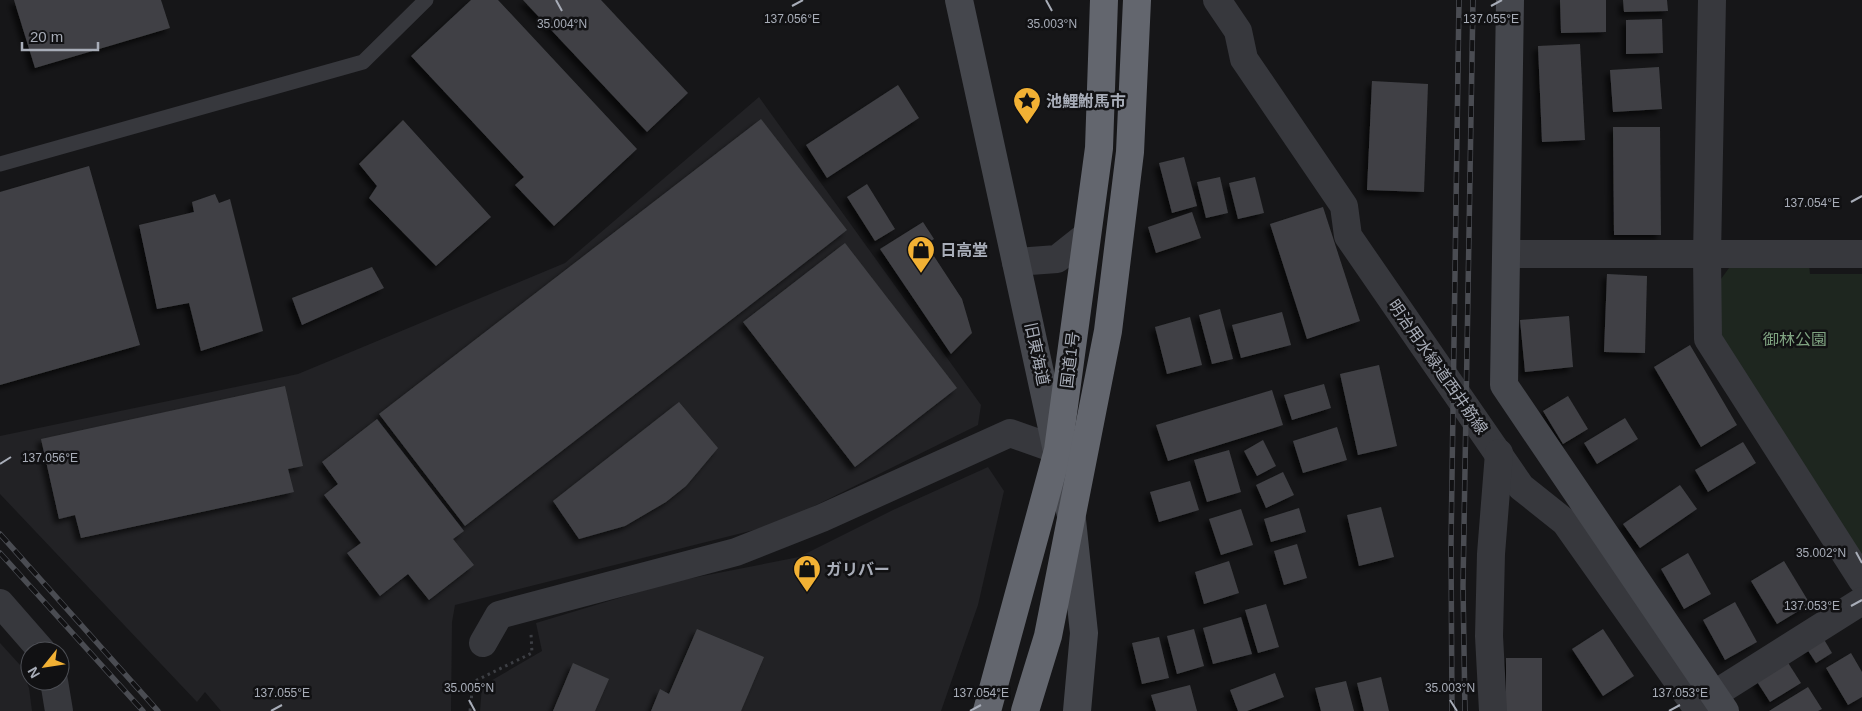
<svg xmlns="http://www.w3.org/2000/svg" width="1862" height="711" viewBox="0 0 1862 711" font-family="Helvetica,'Noto Sans JP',sans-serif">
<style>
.built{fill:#222225}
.green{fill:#1e261f}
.building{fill:#404145;filter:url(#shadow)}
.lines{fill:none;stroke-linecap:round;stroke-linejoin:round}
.path{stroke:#3d3f44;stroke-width:3;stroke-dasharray:2.5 4;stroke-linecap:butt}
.lane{stroke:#37383d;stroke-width:15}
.street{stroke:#37383d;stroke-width:28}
.secondary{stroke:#45474d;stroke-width:28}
.highway{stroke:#63666e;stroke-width:28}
.rail-casing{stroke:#4a4c52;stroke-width:5.5}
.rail{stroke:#111113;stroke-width:4;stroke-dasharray:11;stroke-linecap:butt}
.ticks{fill:none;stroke:#a8adb8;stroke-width:2}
.labels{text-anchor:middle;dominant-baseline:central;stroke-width:5;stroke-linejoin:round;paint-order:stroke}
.poi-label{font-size:16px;font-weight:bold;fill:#a8adb8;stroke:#111113;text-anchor:start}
.park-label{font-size:16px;fill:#7fa381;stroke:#111113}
.street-label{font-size:16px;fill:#a8adb8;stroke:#111113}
.ticks-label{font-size:12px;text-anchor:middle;fill:#a8adb8;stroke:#111113;stroke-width:5;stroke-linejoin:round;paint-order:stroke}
</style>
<defs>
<filter id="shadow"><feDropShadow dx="-4.5" dy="4.5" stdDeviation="2.5" flood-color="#0009"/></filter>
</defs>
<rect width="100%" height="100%" fill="#161618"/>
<!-- built -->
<g class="built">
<path d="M759,97l222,308 -3,20 -200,99 -323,81 -3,17 -1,89h-230l-16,-19 -8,10 -197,-208v-58l298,-62 267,-111z"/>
<path d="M988,467l16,24 -26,114 -37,106h-461l2,-25 60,-35 -6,-28 136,-41 127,-25 94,-47z"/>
<path d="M0,643l20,22 9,23 3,23h-32z"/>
</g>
<!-- green -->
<path class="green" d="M1809,265l1,9h52v291l-147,-227 6,-59 8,-11z"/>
<!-- building -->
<g class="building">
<path d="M14,0h147l9,28 -135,40z"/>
<path d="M471,0h27l139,149 -83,77 -39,-41 9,-8 -113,-121z"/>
<path d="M523,0h78l87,93 -41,39z"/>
<path d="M1560,0h46v32l-45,1z"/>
<path d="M1623,0h44l1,11 -44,1z"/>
<path d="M1662,19l1,34 -37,1v-34z"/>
<path d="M1580,44l5,96 -43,2 -4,-96z"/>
<path d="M1659,67l3,42 -49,3 -3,-42z"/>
<path d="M1372,81l56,3 -4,108 -57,-2z"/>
<path d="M898,85l21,33 -92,60 -21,-33z"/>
<path d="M761,119l86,111 -382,296 -86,-112z"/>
<path d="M403,120l88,97 -55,49 -67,-68 8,-12 -18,-22z"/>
<path d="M1613,127h47l1,108h-47z"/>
<path d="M1184,157l13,49 -25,7 -13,-50z"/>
<path d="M89,166l51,179 -140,40v-193z"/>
<path d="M1220,177l8,36 -22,5 -9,-36z"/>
<path d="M1255,177l9,36 -26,6 -9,-36z"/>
<path d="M867,184l28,45 -20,12 -28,-44z"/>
<path d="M215,194l4,9 11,-4 33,132 -62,20 -12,-48 -32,6 -18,-84 55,-13 -2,-10z"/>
<path d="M1323,207l37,114 -53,18 -37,-115z"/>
<path d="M1192,212l9,26 -45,15 -8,-26z"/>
<path d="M923,222l11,17 -8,5 36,55 10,34 -21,21 -71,-105z"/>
<path d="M845,243l112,145 -102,79 -112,-145z"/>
<path d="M372,267l12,21 -82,37 -10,-27z"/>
<path d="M1607,274l40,2 -2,77 -41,-1z"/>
<path d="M1220,309l13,50 -21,5 -13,-49z"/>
<path d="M1282,312l9,33 -50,13 -9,-33z"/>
<path d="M1569,316l4,51 -48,5 -5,-52z"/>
<path d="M1190,317l12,48 -35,9 -12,-47z"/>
<path d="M1690,345l47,80 -36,22 -47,-80z"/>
<path d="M1379,365l18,81 -39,9 -18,-81z"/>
<path d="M1324,384l7,24 -39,12 -8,-25z"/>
<path d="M285,386l18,80 -15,3 6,23 -213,46 -6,-23 -16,4 -18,-80z"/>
<path d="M1272,390l11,35 -115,36 -12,-36z"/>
<path d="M1568,396l20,33 -25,15 -20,-33z"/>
<path d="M679,402l39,46 -32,38 -20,16 -41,24 -46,13 -26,-38z"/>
<path d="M1625,418l13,21 -41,25 -13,-21z"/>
<path d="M377,419l87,112 -11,8 21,26 -45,35 -21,-26 -28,22 -33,-43 14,-10 -37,-48 14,-11 -16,-22z"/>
<path d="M1337,427l10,33 -44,13 -10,-32z"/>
<path d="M1263,440l13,26 -19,10 -13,-25z"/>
<path d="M1743,442l13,21 -48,29 -13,-22z"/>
<path d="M1229,450l12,42 -34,10 -13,-42z"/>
<path d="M1283,472l11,23 -28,13 -10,-23z"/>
<path d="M1190,481l9,29 -40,12 -9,-30z"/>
<path d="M1680,485l17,24 -57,39 -17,-24z"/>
<path d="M1381,507l13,50 -35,9 -12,-51z"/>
<path d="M1299,508l7,24 -35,10 -7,-23z"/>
<path d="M1241,509l12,36 -32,10 -12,-36z"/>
<path d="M1297,544l10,34 -23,7 -10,-34z"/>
<path d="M1688,553l23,41 -27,15 -23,-40z"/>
<path d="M1229,561l10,32 -35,11 -9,-32z"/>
<path d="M1784,561l26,43 -33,20 -26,-43z"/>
<path d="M1735,602l22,40 -32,18 -22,-40z"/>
<path d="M1266,604l13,43 -21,6 -13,-43z"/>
<path d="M1241,617l11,37 -39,10 -10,-36z"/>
<path d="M697,629l67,28 -23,54h-90l9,-22 9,5z"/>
<path d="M1194,629l10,37 -27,8 -10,-38z"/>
<path d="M1603,629l31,47 -31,20 -31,-47z"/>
<path d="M1822,636l10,17 -16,10 -11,-17z"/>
<path d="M1159,637l10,41 -27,6 -10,-41z"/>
<path d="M1851,653l11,19v25l-14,8 -22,-37z"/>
<rect x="1506" y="658" width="36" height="53"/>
<path d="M1785,658l16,25 -31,19 -16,-25z"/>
<path d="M573,663l36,16 -14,32h-42z"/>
<path d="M1275,673l9,24 -37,14h-9l-8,-21z"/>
<path d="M1381,677l8,34h-25l-7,-28z"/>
<path d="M1346,681l8,30h-33l-6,-23z"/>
<path d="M1190,685l7,26h-41l-5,-16z"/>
<path d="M1808,687l14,22 -4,2h-49z"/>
</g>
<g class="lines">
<!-- path -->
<path class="path" d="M470,711l3,-29 59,-29 -1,-19"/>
<!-- lane -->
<path class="lane" d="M0,164l363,-102 63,-62"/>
<!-- street -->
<g class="street">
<path d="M1217,0l21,31 6,28 100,147 4,30 173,251 44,35 134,189"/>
<path d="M1712,0l-5,255 1,84 154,241"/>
<path d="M1507,254h355"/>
<path d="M1016,262l41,-3 29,-23"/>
<path d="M0,603l42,48"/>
<path d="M483,643l16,-28 237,-63 86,-34 188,-85 48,17"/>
<path d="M54,681l5,30"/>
<path d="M1713,695l149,-94"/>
<path d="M1493,711l-4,-75 2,-82 8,-101"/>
</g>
<!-- secondary -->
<g class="secondary">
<path d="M959,0l113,520 12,113 -7,78"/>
<path d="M1510,0l-6,385 221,326"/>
</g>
<!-- highway -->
<g class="highway">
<path d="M987,711l71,-261 41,-302 5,-148"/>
<path d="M1025,711l23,-75 60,-305 22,-179 7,-152"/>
</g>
<defs>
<g id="rail">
<path d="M0,534l158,177"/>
<path d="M0,553l143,158"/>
<path d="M1452,711l-1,-165 8,-546"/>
<path d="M1465,711l-2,-125 10,-586"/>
</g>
</defs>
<!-- rail casing -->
<use href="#rail" class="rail-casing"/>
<!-- rail -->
<use href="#rail" class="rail"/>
</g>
<!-- ticks -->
<path class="ticks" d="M556,0l6,11M1046,0l6,11M792,6l11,-6M1491,6l11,-6M1851,202l11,-6M0,464l11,-7M1856,552l6,11M1851,606l11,-6M469,700l6,11M1450,700l7,11M271,711l11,-6M970,711l11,-6M1669,711l11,-6"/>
<!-- icons -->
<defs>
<symbol id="sight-pin" viewBox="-11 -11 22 30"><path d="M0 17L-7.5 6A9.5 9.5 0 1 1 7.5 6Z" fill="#f2b134" stroke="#111113"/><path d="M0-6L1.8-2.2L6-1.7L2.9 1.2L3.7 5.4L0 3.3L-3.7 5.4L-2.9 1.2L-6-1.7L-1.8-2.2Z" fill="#111"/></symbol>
<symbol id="shop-pin" viewBox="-11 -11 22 30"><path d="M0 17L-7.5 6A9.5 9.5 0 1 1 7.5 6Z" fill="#f2b134" stroke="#111113"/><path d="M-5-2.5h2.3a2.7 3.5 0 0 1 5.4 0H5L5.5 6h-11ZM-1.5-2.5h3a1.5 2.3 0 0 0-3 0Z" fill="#111"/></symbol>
</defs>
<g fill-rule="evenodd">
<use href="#sight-pin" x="1011" y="85" width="32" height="43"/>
<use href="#shop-pin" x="905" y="234" width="32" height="43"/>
<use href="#shop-pin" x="791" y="553" width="32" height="43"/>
</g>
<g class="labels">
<!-- poi labels -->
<g class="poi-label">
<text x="1046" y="101">池鯉鮒馬市</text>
<text x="940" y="250">日高堂</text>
<text x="826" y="569">ガリバー</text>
</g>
<!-- park labels -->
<g class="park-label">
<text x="1795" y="339">御林公園</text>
</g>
<!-- street labels -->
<g class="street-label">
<text transform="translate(1037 354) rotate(78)">旧東海道</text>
<text transform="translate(1070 360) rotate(-83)">国道1号</text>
<text transform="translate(1438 367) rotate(55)">明治用水緑道西井筋線</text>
</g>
</g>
<g class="ticks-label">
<text x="792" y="23">137.056°E</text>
<text x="1491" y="23">137.055°E</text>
<text x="562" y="28">35.004°N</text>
<text x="1052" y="28">35.003°N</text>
<text x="1812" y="207">137.054°E</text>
<text x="50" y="462">137.056°E</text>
<text x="1821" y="557">35.002°N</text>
<text x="1812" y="610">137.053°E</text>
<text x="469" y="692">35.005°N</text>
<text x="1450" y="692">35.003°N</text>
<text x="282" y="697">137.055°E</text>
<text x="981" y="697">137.054°E</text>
<text x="1680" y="697">137.053°E</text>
</g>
<!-- north arrow -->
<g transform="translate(45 666) rotate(240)"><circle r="24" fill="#111113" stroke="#4d4f55"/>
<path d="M0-4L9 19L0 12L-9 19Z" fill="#f2b134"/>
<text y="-8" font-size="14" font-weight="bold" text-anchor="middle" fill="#a8adb8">N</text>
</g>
<!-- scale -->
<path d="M22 42v8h76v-8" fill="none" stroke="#a8adb8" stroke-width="2.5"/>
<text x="30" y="42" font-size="15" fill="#a8adb8" stroke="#111113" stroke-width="4" paint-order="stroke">20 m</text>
</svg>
